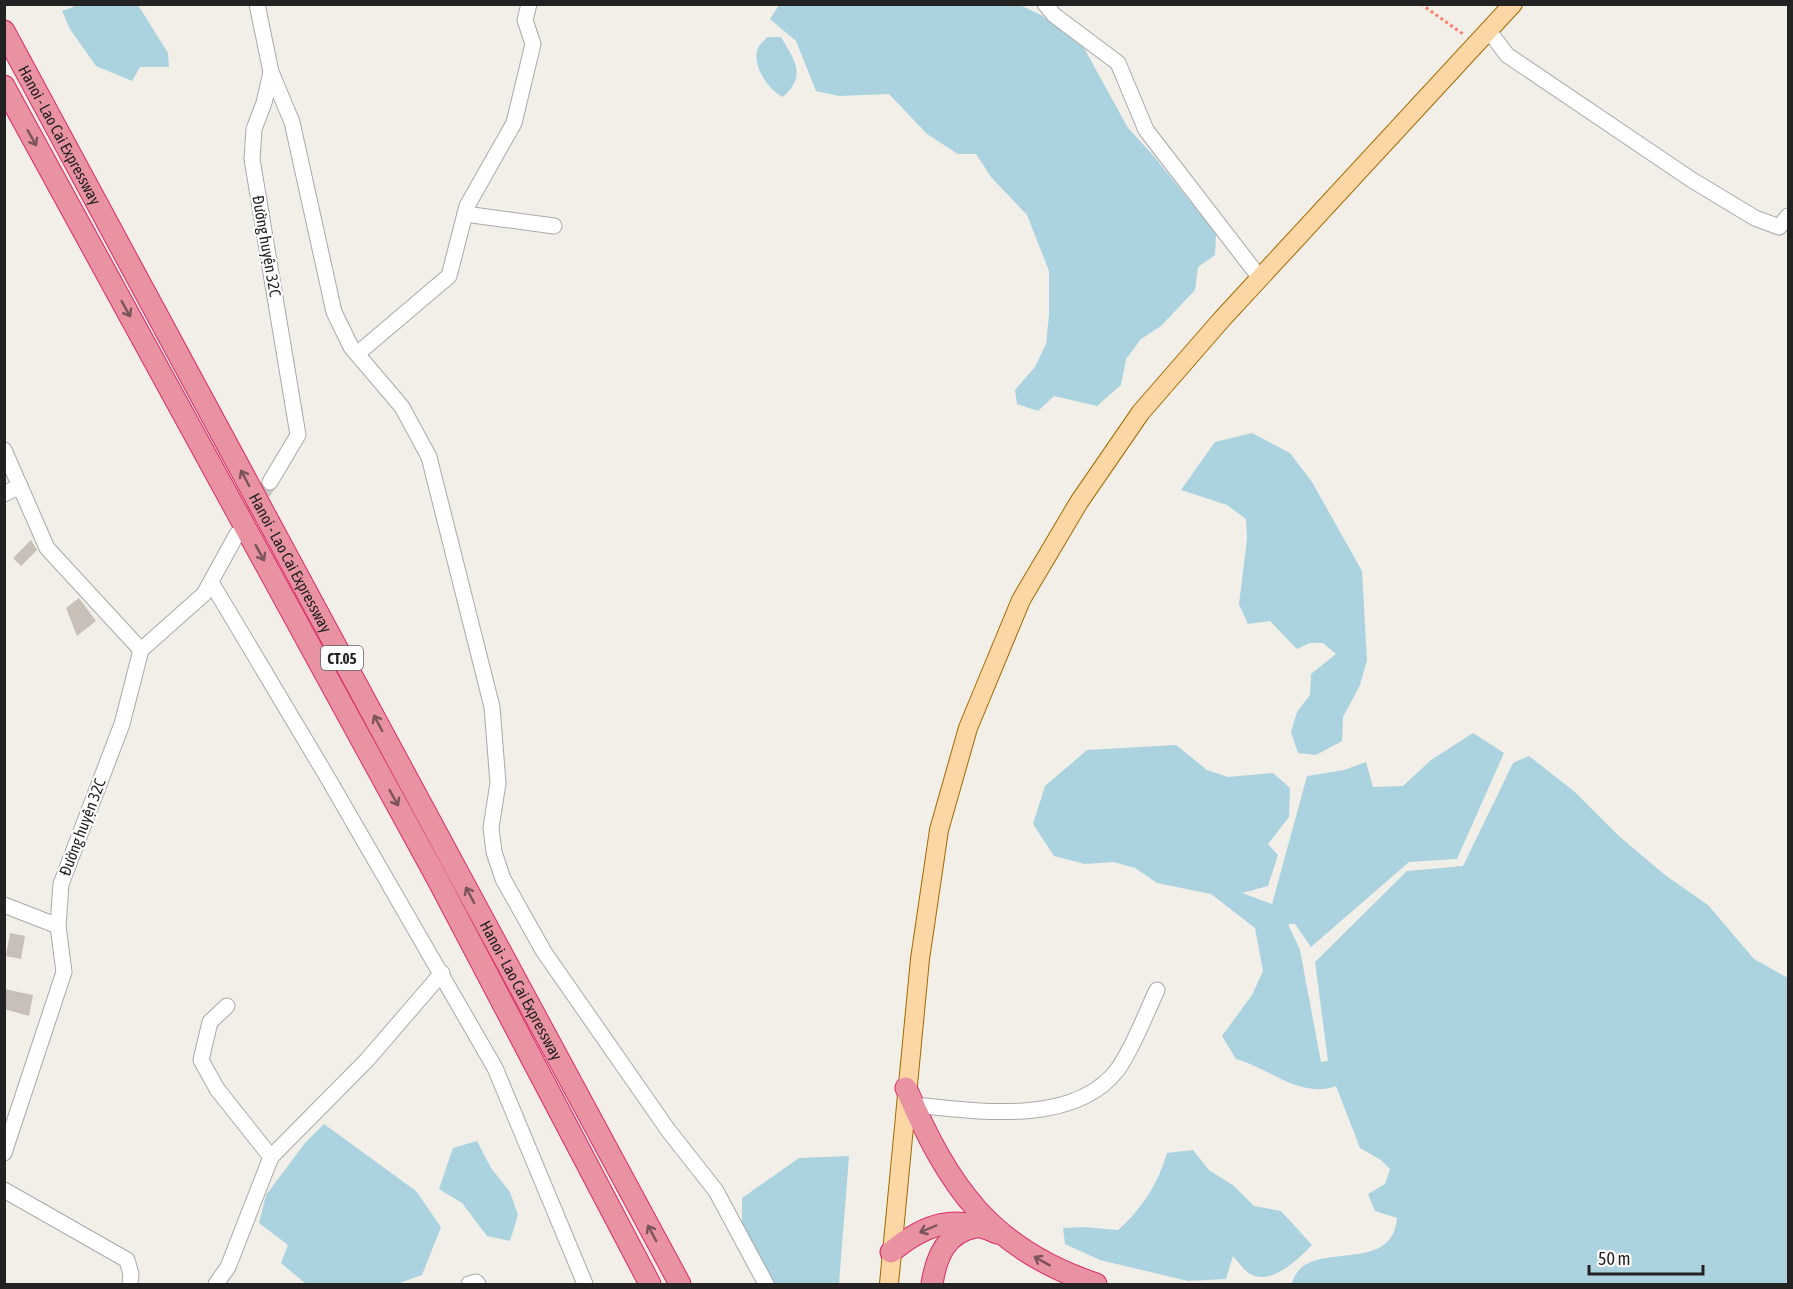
<svg xmlns="http://www.w3.org/2000/svg" width="1793" height="1289" viewBox="0 0 1793 1289" font-family="'Asap Condensed',sans-serif">
<style>
.water{fill:#aad3df}
.building{fill:#c7bfb8}
.lines{fill:none;stroke-linecap:round;stroke-linejoin:round}
.minor-tunnel{stroke:#c8c6c1;stroke-width:15;stroke-dasharray:15 8;stroke-linecap:butt}
.minor-casing{stroke:#a9a9a9;stroke-width:17}
.major-casing{stroke:#a06b00;stroke-width:20}
.highway-casing{stroke:#dc2a67;stroke-width:23}
.path{stroke:#fa8072;stroke-width:3;stroke-dasharray:3 3;stroke-linecap:butt}
.minor{stroke:#fff;stroke-width:15}
.major{stroke:#fcd6a4;stroke-width:18}
.highway{stroke:#e892a2;stroke-width:21}
.oneway{stroke:#7b545c}
.labels{text-anchor:middle;dominant-baseline:central;stroke-width:4.5;stroke-linejoin:round;paint-order:stroke}
.shield{fill:#fff;stroke:#646464;stroke-width:1.5}
.shield-label{font-size:15px;font-weight:bold;fill:#222}
.street-label{font-size:16px;fill:#222;stroke:#fff}
</style>
<rect width="100%" height="100%" fill="#f2efe9"/>
<!-- water -->
<g class="water">
<path d="M81,4l57,1 30,48 1,14h-29l-8,14 -36,-15 -26,-37 -8,-18z"/>
<path d="M779,5h241l21,10 43,33 44,80 25,27 63,79 -1,21 -17,12 -3,23 -34,36 -20,13 -15,20 -5,26 -24,21 -43,-10 -16,15 -21,-7 -2,-14 20,-23 11,-23 3,-29v-44l-22,-56 -36,-38 -15,-23h-18l-31,-20 -38,-40 -50,2 -23,-5 -20,-50 -26,-22z"/>
<path d="M767,37h14c14,24 26,38 2,60 -14,-6 -32,-32 -25,-49 1,-3 7,-8 9,-11z"/>
<path d="M1252,433l38,20 22,29 50,89 5,89 -7,25 -17,32 -1,24 -26,14 -18,-2 -7,-21 6,-20 13,-17 1,-21 25,-20 -13,-11h-13l-13,6 -27,-28 -22,3 -9,-20 8,-65 -1,-20 -19,-14 -46,-15 34,-48z"/>
<path d="M1473,733l31,20 -47,106 -48,3 -98,85 -16,-23h-7l12,26 21,112 7,-1 -13,-99 92,-91 56,-5 50,-103 16,-7 46,36 45,45 45,38 43,30 46,54 34,19v306l-496,-1c13,-48 100,-4 105,-65l-22,-7 -7,-17 17,-10 5,-15 -9,-9 -21,-12 -24,-62c-36,13 -67,-18 -100,-27l-14,-23 30,-41 11,-24 -8,-43 -44,-34 -54,-11 -22,-15 -21,-6 -29,2 -31,-8 -21,-32 12,-38 42,-36 89,-5 31,25 21,7 45,-4 17,15 -1,29 -21,27 10,11 -10,31 -26,7 30,11 35,-128 37,-6 22,-8 7,25 30,-1 28,-26z"/>
<path d="M324,1124l92,67 25,36 -19,48 -25,9h-91l-25,-21 7,-18 -29,-22 7,-28 39,-52z"/>
<path d="M477,1141l14,27 19,24 8,23 -8,26 -23,-5 -25,-33 -23,-14 14,-41z"/>
<path d="M1193,1150l16,20 25,16 20,20 27,5 31,34c-14,14 -40,41 -62,29 -6,-3 -12,-13 -17,-18l-7,23 -38,2 -88,-21 -35,-16 -2,-16 21,-1 34,3c24,-21 40,-46 49,-77z"/>
<path d="M849,1156l-10,128h-67l-30,-57v-29l57,-40z"/>
</g>
<!-- building -->
<g class="building">
<path d="M31,540l6,10 -16,16 -8,-8z"/>
<path d="M79,598l17,23 -19,15 -11,-28z"/>
<path d="M10,933l15,3 -4,23 -15,-3z"/>
<path d="M4,989l29,6 -4,21 -25,-7z"/>
</g>
<g class="lines">
<!-- minor-tunnel -->
<path class="minor-tunnel" d="M239,532l31,-50"/>
<defs>
<g id="minor">
<path d="M257,4l14,68 -7,31 -10,26 -2,30 46,276 -28,47"/>
<path d="M1045,4l9,11 64,48 28,67 114,148"/>
<path d="M1489,31l18,24 185,125 63,38 24,9 9,-11"/>
<path d="M271,72l21,50 42,190 17,35 51,60 27,50 63,250 6,76 -7,45 3,24 9,27 41,73 124,178 48,61 50,93"/>
<path d="M465,214l89,12"/>
<path d="M357,354l92,-78 18,-70 47,-83 19,-79 -8,-24 4,-16"/>
<path d="M4,450l43,98 94,102"/>
<path d="M4,494l16,-8"/>
<path d="M211,582l118,198 166,288 90,216"/>
<path d="M4,905l54,21"/>
<path d="M227,1006l-17,16 -9,38 16,29 54,68"/>
<path d="M914,1105c61,6 161,22 204,-36 16,-23 27,-54 39,-79"/>
<path d="M4,1153l60,-181 -6,-46 3,-42 61,-160 19,-74 63,-56 33,-60"/>
<path d="M4,1190l123,70 4,14 -1,10"/>
<path d="M216,1284l12,-17 43,-110 96,-97 75,-87"/>
<path d="M469,1284l7,-2 2,2"/>
</g>
<path id="major" d="M889,1284l31,-325 19,-129 29,-102 53,-128 58,-98 62,-90 81,-93 291,-315"/>
<g id="highway">
<path id="s1" d="M4,31l676,1253"/>
<path d="M4,86l434,794 212,404"/>
<path d="M906,1088c42,98 84,161 190,196"/>
<path d="M891,1252c35,-29 64,-38 106,-19"/>
<path d="M932,1284c4,-27 14,-52 44,-57"/>
</g>
</defs>
<!-- minor casing -->
<use href="#minor" class="minor-casing"/>
<!-- major casing -->
<use href="#major" class="major-casing"/>
<!-- highway casing -->
<use href="#highway" class="highway-casing"/>
<!-- path -->
<path class="path" d="M1421,4l42,30"/>
<!-- minor -->
<use href="#minor" class="minor"/>
<!-- major -->
<use href="#major" class="major"/>
<!-- highway -->
<use href="#highway" class="highway"/>
</g>
<!-- one-way arrows -->
<defs><path id="oneway-shaft" d="M-6 0H5M1.5-3L5.5 0L1.5 3" fill="none" stroke-width="1.6" stroke-linecap="round" stroke-linejoin="round" transform="scale(1.5)"/></defs>
<g class="oneway">
<use href="#oneway-shaft" transform="translate(32 138) rotate(61)"/>
<use href="#oneway-shaft" transform="translate(126 309) rotate(61)"/>
<use href="#oneway-shaft" transform="translate(245 478) rotate(-118)"/>
<use href="#oneway-shaft" transform="translate(260 553) rotate(61)"/>
<use href="#oneway-shaft" transform="translate(378 723) rotate(-118)"/>
<use href="#oneway-shaft" transform="translate(394 798) rotate(61)"/>
<use href="#oneway-shaft" transform="translate(470 895) rotate(-118)"/>
<use href="#oneway-shaft" transform="translate(928 1229) rotate(157)"/>
<use href="#oneway-shaft" transform="translate(652 1233) rotate(-118)"/>
<use href="#oneway-shaft" transform="translate(1042 1261) rotate(-151)"/>
</g>
<g class="labels">
<!-- shield labels -->
<rect class="shield" x="321" y="646" width="42" height="24" rx="4.5"/>
<g class="shield-label">
<text x="342" y="658">CT.05</text>
</g>
<!-- street labels -->
<g class="street-label">
<text stroke="none"><textPath href="#s1" startOffset="118">Hanoi - Lao Cai Expressway</textPath></text>
<text transform="translate(267 246) rotate(80)">Đường huyện 32C</text>
<text stroke="none"><textPath href="#s1" startOffset="604">Hanoi - Lao Cai Expressway</textPath></text>
<text transform="translate(82 827) rotate(-69)">Đường huyện 32C</text>
<text stroke="none"><textPath href="#s1" startOffset="1090">Hanoi - Lao Cai Expressway</textPath></text>
</g>
</g>
<!-- border -->
<rect width="1793" height="1289" fill="none" stroke="#222222" stroke-width="12"/>
<!-- scale -->
<path d="M1589 1265v9h114v-9" fill="none" stroke="#222222" stroke-width="3"/>
<text x="1598" y="1265" font-size="18" fill="#222222" stroke="#ffffff" stroke-width="4.5" paint-order="stroke">50 m</text>
</svg>
